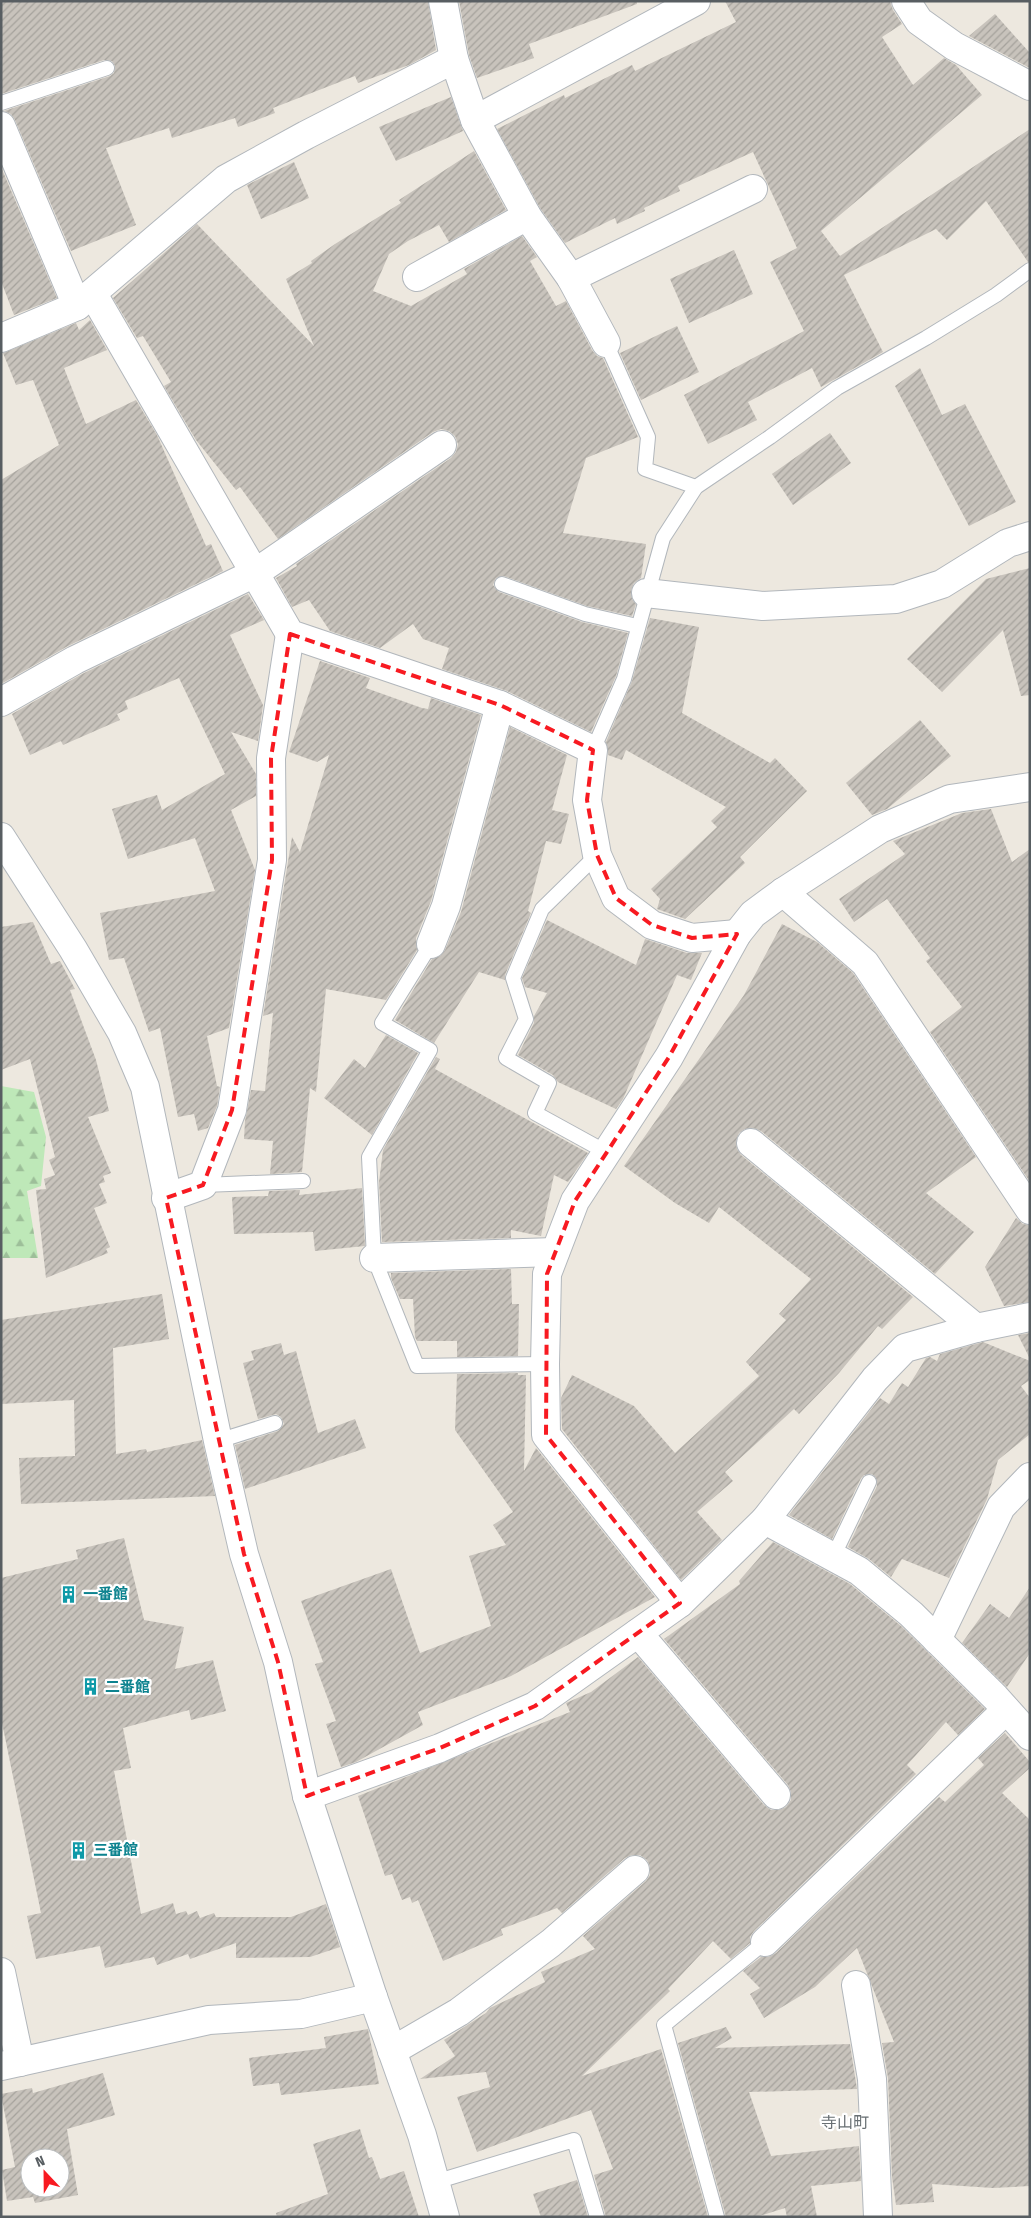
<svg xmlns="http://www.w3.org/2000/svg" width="1031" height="2218" viewBox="0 0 1031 2218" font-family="'Fira Sans Condensed','Noto Sans JP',sans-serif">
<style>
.forest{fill:url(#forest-firs)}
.building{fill:url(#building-hatch);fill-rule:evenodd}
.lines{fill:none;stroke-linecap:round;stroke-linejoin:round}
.lane-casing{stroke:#b2b7bc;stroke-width:16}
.street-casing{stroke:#b2b7bc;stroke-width:30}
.lane{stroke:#fff;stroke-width:14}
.street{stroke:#fff;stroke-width:28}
.marked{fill:none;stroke:#f81a21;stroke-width:4;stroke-dasharray:10 6;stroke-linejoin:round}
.labels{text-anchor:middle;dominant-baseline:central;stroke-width:4.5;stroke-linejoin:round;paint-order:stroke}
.culture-label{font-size:15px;font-weight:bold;fill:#0d838f;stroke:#fff;text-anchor:start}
.neighbourhood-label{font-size:16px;fill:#697074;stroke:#fff}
</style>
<defs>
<pattern id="forest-firs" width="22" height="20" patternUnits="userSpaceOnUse" patternTransform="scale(1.25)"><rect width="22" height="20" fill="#bee8b8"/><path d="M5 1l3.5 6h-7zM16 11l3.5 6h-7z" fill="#9dbf99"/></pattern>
<pattern id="building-hatch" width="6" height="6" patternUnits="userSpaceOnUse" patternTransform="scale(1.25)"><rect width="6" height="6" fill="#c8c3bc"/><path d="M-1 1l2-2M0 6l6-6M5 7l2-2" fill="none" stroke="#a5a29c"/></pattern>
</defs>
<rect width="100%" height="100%" fill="#ede8df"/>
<!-- forest -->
<path class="forest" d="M1,1086l33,6 12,45 -5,49 -14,5 11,67h-37z"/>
<!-- building -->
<g class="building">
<path d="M1,1h427l8,49 -27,15 -51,18 -3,-7 -82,32 2,5 -37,14 -3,-9 -63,20 -3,-10 -63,20 30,77 -65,26 -56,-131 -4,-6 -7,-3 106,-35 4,-3 1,-7 -3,-5 -8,-1 -103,34z"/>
<path d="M459,1h178v3l-108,40 5,14 -57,20 -8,-23z"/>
<path d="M725,1h165l3,9 9,14 -20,13 31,48 31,-27 12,7 26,30 -161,136 19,25 190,-127v132l-2,1 -42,-61 -39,39 -11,-11 -92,46 39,77 -62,35 -9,-19 -64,34 9,18 -49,24 -24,-49 120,-64 -34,-69 27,-14 -44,-96 -75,34 2,5 -36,17 1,3 -28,13 -2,-6 -50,25 -25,-35 -43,-79 67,-34 1,3 67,-33 3,6 101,-49z"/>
<path d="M995,14l35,39v15l-61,-32z"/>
<path d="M451,97l12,34 -67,30 -17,-34z"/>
<path d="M474,151l32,59 -57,32 -10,-17 -31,16 -19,13 -16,37 38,15 56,-32 -3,-5 58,-33 15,21 -7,4 26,45 10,-5 26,49 5,6 6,2 35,79 -52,21 -23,75 83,11 -5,34 -7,5 -3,8 1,8 4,5 -4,12 -45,-10 -83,-30 -8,2 -3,7 6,7 83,30 46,11 -12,43 -25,56 -84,-41 -65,-22 7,-21 -26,-9 -10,-15 -33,24 -50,-17 -21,-31 -17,7 -16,-29 21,-12 -1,-2 155,-106 5,-6 2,-8 -3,-8 -6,-5 -8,-2 -8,3 -155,107 -38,-52 -4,3 -40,-50 -32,-54 7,-4 -28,-46 -6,2 -24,-40 84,-74 117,122 -28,-67 26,-16 -1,-2 24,-17 66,-41 -2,-3z"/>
<path d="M294,162l15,36 -48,21 -14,-34z"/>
<path d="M1,167l56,131 -43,17 -13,-34z"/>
<path d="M734,250l19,44 -64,29 -19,-44z"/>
<path d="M90,320l17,30 -43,18 22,56 50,-24 21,35 49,111 5,-2 12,27 -155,75 -67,38v-204l58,-35 -26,-65 -17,5 -13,-32 73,-30 3,7z"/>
<path d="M677,326l22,46 -58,28 -21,-47z"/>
<path d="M920,368l22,47 23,-11 51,98 -47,24 -74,-140z"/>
<path d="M830,433l21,30 -58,42 -21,-31z"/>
<path d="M1030,568v127l-9,1 -18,-66 -61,62 -35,-33 79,-80z"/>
<path d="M248,594l16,26 -34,15 33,70 -5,36 -27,-9 25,42v22l-25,14 24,60 -26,158 -22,8 10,50 3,1 -3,19 -9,22 -10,3 -4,-17 -16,3 -18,-89 -11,4 -25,-74 -15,2 -9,-47 115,-22 -20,-53 -67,21 -16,-50 45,-14 5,15 63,-36 -46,-96 -54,23 3,8 -11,5 3,6 -57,25 -2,-4 -31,14 -18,-41 70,-40z"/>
<path d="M650,618l49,9 -17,86 88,50 5,-5 32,33 -67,66 5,6 -60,56 -28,-10 3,-10 -9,-10 66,-62 -6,-6 15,-14 -100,-57 -4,10 -14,-5 -2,-13 26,-61z"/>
<path d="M320,661l50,17 -4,10 56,20 6,1 3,-11 50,17 -50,186 -15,37 1,12 -31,50 -60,-11 -10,103 -6,-4 -8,84 -32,2 3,-33 -29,-2 1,-18 6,-31 14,1 8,-78 -10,3 29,-179 8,15 29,-97 -12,7 -28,-10z"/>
<path d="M920,720l31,36 -64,53 -15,6 -26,-32z"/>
<path d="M510,727l57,28 -15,55 17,4 -8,30 -15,-3 -18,70 3,2 -26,62v5l-26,-8 -45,71 -39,-23 37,-61 8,-3 5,-6 16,-38z"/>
<path d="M991,809l21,53 18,-13v333l-100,-150 32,-25 -36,-46 4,-3 -43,-59 -33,23 -15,-23 66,-45 -12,-13 69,-28z"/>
<path d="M547,920l89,45 9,-26 42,14h15l-11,27 -14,-5 -54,124 -7,10 -58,-27 -5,-7 -35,-20 16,-32v-7l13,-23 -22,-6 -3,-9z"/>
<path d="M33,922l18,42 9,-3 15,28 -5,1 26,70 13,51 -21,6 23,56 -8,3 2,6 -6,2 8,19 -13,5 16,39 -4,2 2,4 -62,25 -10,-88 10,-1 -2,-10 11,-4 -6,-15 6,-3 -25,-98 -29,11v-143z"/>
<path d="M782,924l35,18 36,31 123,184 -50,36 48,39 -39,42 -174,-143 -8,-3 -8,1 -6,4 -3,8 1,8 4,6 172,142 -31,32 -4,-3 -39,47 -40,41 -5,-5 -69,63 8,9 -36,31 25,28 -41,40 -119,-151 -1,-31 11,-23 62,31 41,47 84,-77 -13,-14 40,-42 -7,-6 32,-35 -92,-72 -10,16 -34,-20 -51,-37 120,-171z"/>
<path d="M386,1035l32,18 -46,82 -48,-37 30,-39 11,9z"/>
<path d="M436,1057l4,2 -5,10 153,84 -20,29 -14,-7 -13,61 -30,-6v8l-129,4 -3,-60 4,-32z"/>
<path d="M362,1188l3,58 -50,5 -2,-19 -79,2 -2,-37 36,-1 1,-5 31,-1 -1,5z"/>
<path d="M1016,1218l7,6 7,1v77l-26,4 -19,-39z"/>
<path d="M511,1269l1,35h7l-1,52 -61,1v-16h-40l-2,-4 -2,-38h-13l-9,-21v-5z"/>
<path d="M162,1294l7,45 -56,9 3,106 30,-5 1,3 55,-12 13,56 -194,8 -2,-46 56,-2 -1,-56 -73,4v-84z"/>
<path d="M1030,1333v26l-12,-24z"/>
<path d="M983,1342l47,19v19l-9,6 9,12v36l-32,26 -11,39 -38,79 -47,-19 -11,18 -22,-18 -21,-12 29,-61 -1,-8 -4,-4 -8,1 -3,3 -29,61 -43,-24 91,-117 9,6 13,-21 6,4 18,-29 4,-1 7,4 3,-7z"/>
<path d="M281,1343l3,12 12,-4 22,82 37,-14 11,29 -121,41 -10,-44 43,-14 6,-7 -3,-7 -5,-3 -18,5 -15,-56 11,-3 -3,-9z"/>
<path d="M518,1373v2h8l-2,96 12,-23 119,149 -144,79 -93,36 5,13 -67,37 -15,5 -15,-43 10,-3 -21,-57 8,-2 -22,-61 90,-32 29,84 71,-27 -22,-70 37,-11 -13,-20 20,-13 -58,-82 2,-56z"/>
<path d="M124,1538l20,82 40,7 -9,42 38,-9 13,51 -35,9 -2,-10 -66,18 8,40 -17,3 27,143 32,-11 3,11 10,-3 2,4 9,-4 3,7 14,-5 2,4h75l35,-13 14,43 -30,10 -74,1v-15l-46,16 -2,-5 -31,11 -3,-8 -49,11 -5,-22 -64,13 -9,-43 14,-3 -40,-195v-140l77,-19 -2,-9z"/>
<path d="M773,1542l77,42 51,42 84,83 -27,26 -12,-13 -39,43 9,9 -162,157 -4,6v6l-19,16 -18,-18 -45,48 2,2 -88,85 79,-27 47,168h-102l-12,-42 19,-6 -22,-59 -114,42 -20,-55 33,-10 -4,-15 -66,7 35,-23 -11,-16 42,-27 4,-5 55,-26 -4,-10 54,-23 -12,-13 63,-55 4,-6v-8l-3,-7 -7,-5h-8l-7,3 -63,55 -5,-5 -56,21 2,6 -60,26 -25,-61 -6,3 -2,-6 -8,3 -10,-26 -7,2 -27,-80 212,-84 -4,-9 25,-11 47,-35 126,148 7,5h7l8,-3 5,-7v-8l-3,-7 -124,-146 76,-55 -1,-3z"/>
<path d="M1030,1587v66l-23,34 -45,-44 28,-39 19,14z"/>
<path d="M1005,1733l25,29v6l-28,25 28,27v366l-37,2 -61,-4 2,18 -38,3 -4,-28 -4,-99 -6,-35 12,-1 -37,-94 -42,39 -51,31 -14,-24 10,-6 -17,-17 18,-14h7l8,-4 163,-156 6,5 39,-37 -6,-7z"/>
<path d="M726,2027l6,11 -17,10 135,-4 7,45 -108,3 22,64 88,-10 2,35 -50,5 6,31h-30l-2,-9 -29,9h-30l-48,-174z"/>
<path d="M368,2029l11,55 -98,11 -2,-12 -26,3 -4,-28 77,-10 -2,-11z"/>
<path d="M103,2073l12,42 -48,14 11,66 -43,8 -2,-6 -26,4 -5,-31 13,-3 -14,-73 31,-6 1,5zM30,2158h30v30h-30z"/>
<path d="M360,2129l9,29 3,-1 8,22 24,-8 15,46h-142l-1,-4 52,-19 -15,-50z"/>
<path d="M577,2180l11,37h-47l-8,-23z"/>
</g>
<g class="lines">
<defs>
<g id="lane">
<path d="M1,103l106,-35"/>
<path d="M606,343l42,94 -3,32 51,18"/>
<path d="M502,584l83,30 52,12"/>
<path d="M593,750l31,-71 39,-141 33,-51 74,-50 67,-49 89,-50 70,-43 34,-25"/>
<path d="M597,855l-55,54 -29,69 13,41 -20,39 43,25 -14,30 71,39"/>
<path d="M431,944l-49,79 48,27 -61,107 5,101 43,108 128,-2"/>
<path d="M203,1185l100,-4"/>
<path d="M218,1441l57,-18"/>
<path d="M833,1557l36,-75"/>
<path d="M435,2182l139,-42 23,77"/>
<path d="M717,2217l-53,-192 101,-83"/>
</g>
<g id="street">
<path d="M443,1l11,58 21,61 52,96 44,62 35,65"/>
<path d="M906,1l13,20 35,25 76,40"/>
<path d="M475,120l221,-119"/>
<path d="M1,126l76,180"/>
<path d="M417,277l110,-61"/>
<path d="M571,278l182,-89"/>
<path d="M93,294l197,340 210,71 93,45 -6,50 10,55 19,43 36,27 40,13 45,-4"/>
<path d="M1,338l76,-32 149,-127 80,-44 148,-76"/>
<path d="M646,593l117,13 133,-7 46,-15 66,-41 22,-7"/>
<path d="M1,702l74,-42 180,-87 187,-128"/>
<path d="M1,837l72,112 49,84 23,54 73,354 26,113 34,108 29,134 66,201 49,138 23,82"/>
<path d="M783,892l82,71 165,247"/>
<path d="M431,944l15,-38 54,-201"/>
<path d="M751,1143l225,185"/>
<path d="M166,1198l37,-13 29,-75 40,-250 -1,-102 19,-124"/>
<path d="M374,1258l181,-6"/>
<path d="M765,1520l94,51 52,43 84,83 35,39"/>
<path d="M680,1603l-134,-168 -1,-71 2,-90 28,-73 94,-144 68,-123 16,-20 30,-22 97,-63 70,-30 80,-12"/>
<path d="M638,1633l138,162"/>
<path d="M937,1640l64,-133 29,-30"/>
<path d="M307,1796l133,-48 95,-42 145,-103 85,-83 110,-141 30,-31 71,-20 54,-11"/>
<path d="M765,1942l241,-232"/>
<path d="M1,1972l19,90"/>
<path d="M856,1985l16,94 6,138"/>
<path d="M392,2051l67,-39 92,-69 84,-73"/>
<path d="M1,2066l208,-46 92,-6 72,-17"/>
</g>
</defs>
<!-- lane casing -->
<use href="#lane" class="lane-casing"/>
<!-- street casing -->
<use href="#street" class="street-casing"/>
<!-- lane -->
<use href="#lane" class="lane"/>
<!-- street -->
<use href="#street" class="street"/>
</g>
<!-- marked area -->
<path class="marked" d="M290,634l210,71 93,45 -6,50 10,55 19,43 36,27 40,13 45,-4 -68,123 -94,144 -28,73 -1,161 134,168 -145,103 -95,42 -133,48 -29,-134 -34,-108 -78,-356 37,-13 29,-75 40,-250 -1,-102z"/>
<!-- icons -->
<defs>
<symbol id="building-bare" viewBox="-9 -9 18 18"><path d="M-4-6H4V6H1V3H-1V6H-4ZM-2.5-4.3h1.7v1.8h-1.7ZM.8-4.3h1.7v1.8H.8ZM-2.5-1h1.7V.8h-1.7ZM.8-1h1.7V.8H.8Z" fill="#0f9aa8" stroke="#fff" stroke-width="2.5" paint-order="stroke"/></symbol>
</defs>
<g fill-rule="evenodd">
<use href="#building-bare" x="56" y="1582" width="25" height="25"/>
<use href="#building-bare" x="78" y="1674" width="25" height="25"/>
<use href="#building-bare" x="66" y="1838" width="25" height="25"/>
</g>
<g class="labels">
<!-- culture labels -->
<g class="culture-label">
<text x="83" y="1594">一番館</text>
<text x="105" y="1687">二番館</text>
<text x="93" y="1850">三番館</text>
</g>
<!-- neighbourhood labels -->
<g class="neighbourhood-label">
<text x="845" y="2122">寺山町</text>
</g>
</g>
<!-- border -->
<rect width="1031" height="2218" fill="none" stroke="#585e62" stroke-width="5"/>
<!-- north arrow -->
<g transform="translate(45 2173) rotate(338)"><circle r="24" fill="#ffffff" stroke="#bcbfc0"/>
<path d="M0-4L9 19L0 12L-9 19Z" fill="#f81a21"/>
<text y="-8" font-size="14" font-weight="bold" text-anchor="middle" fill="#585e62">N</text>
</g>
</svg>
